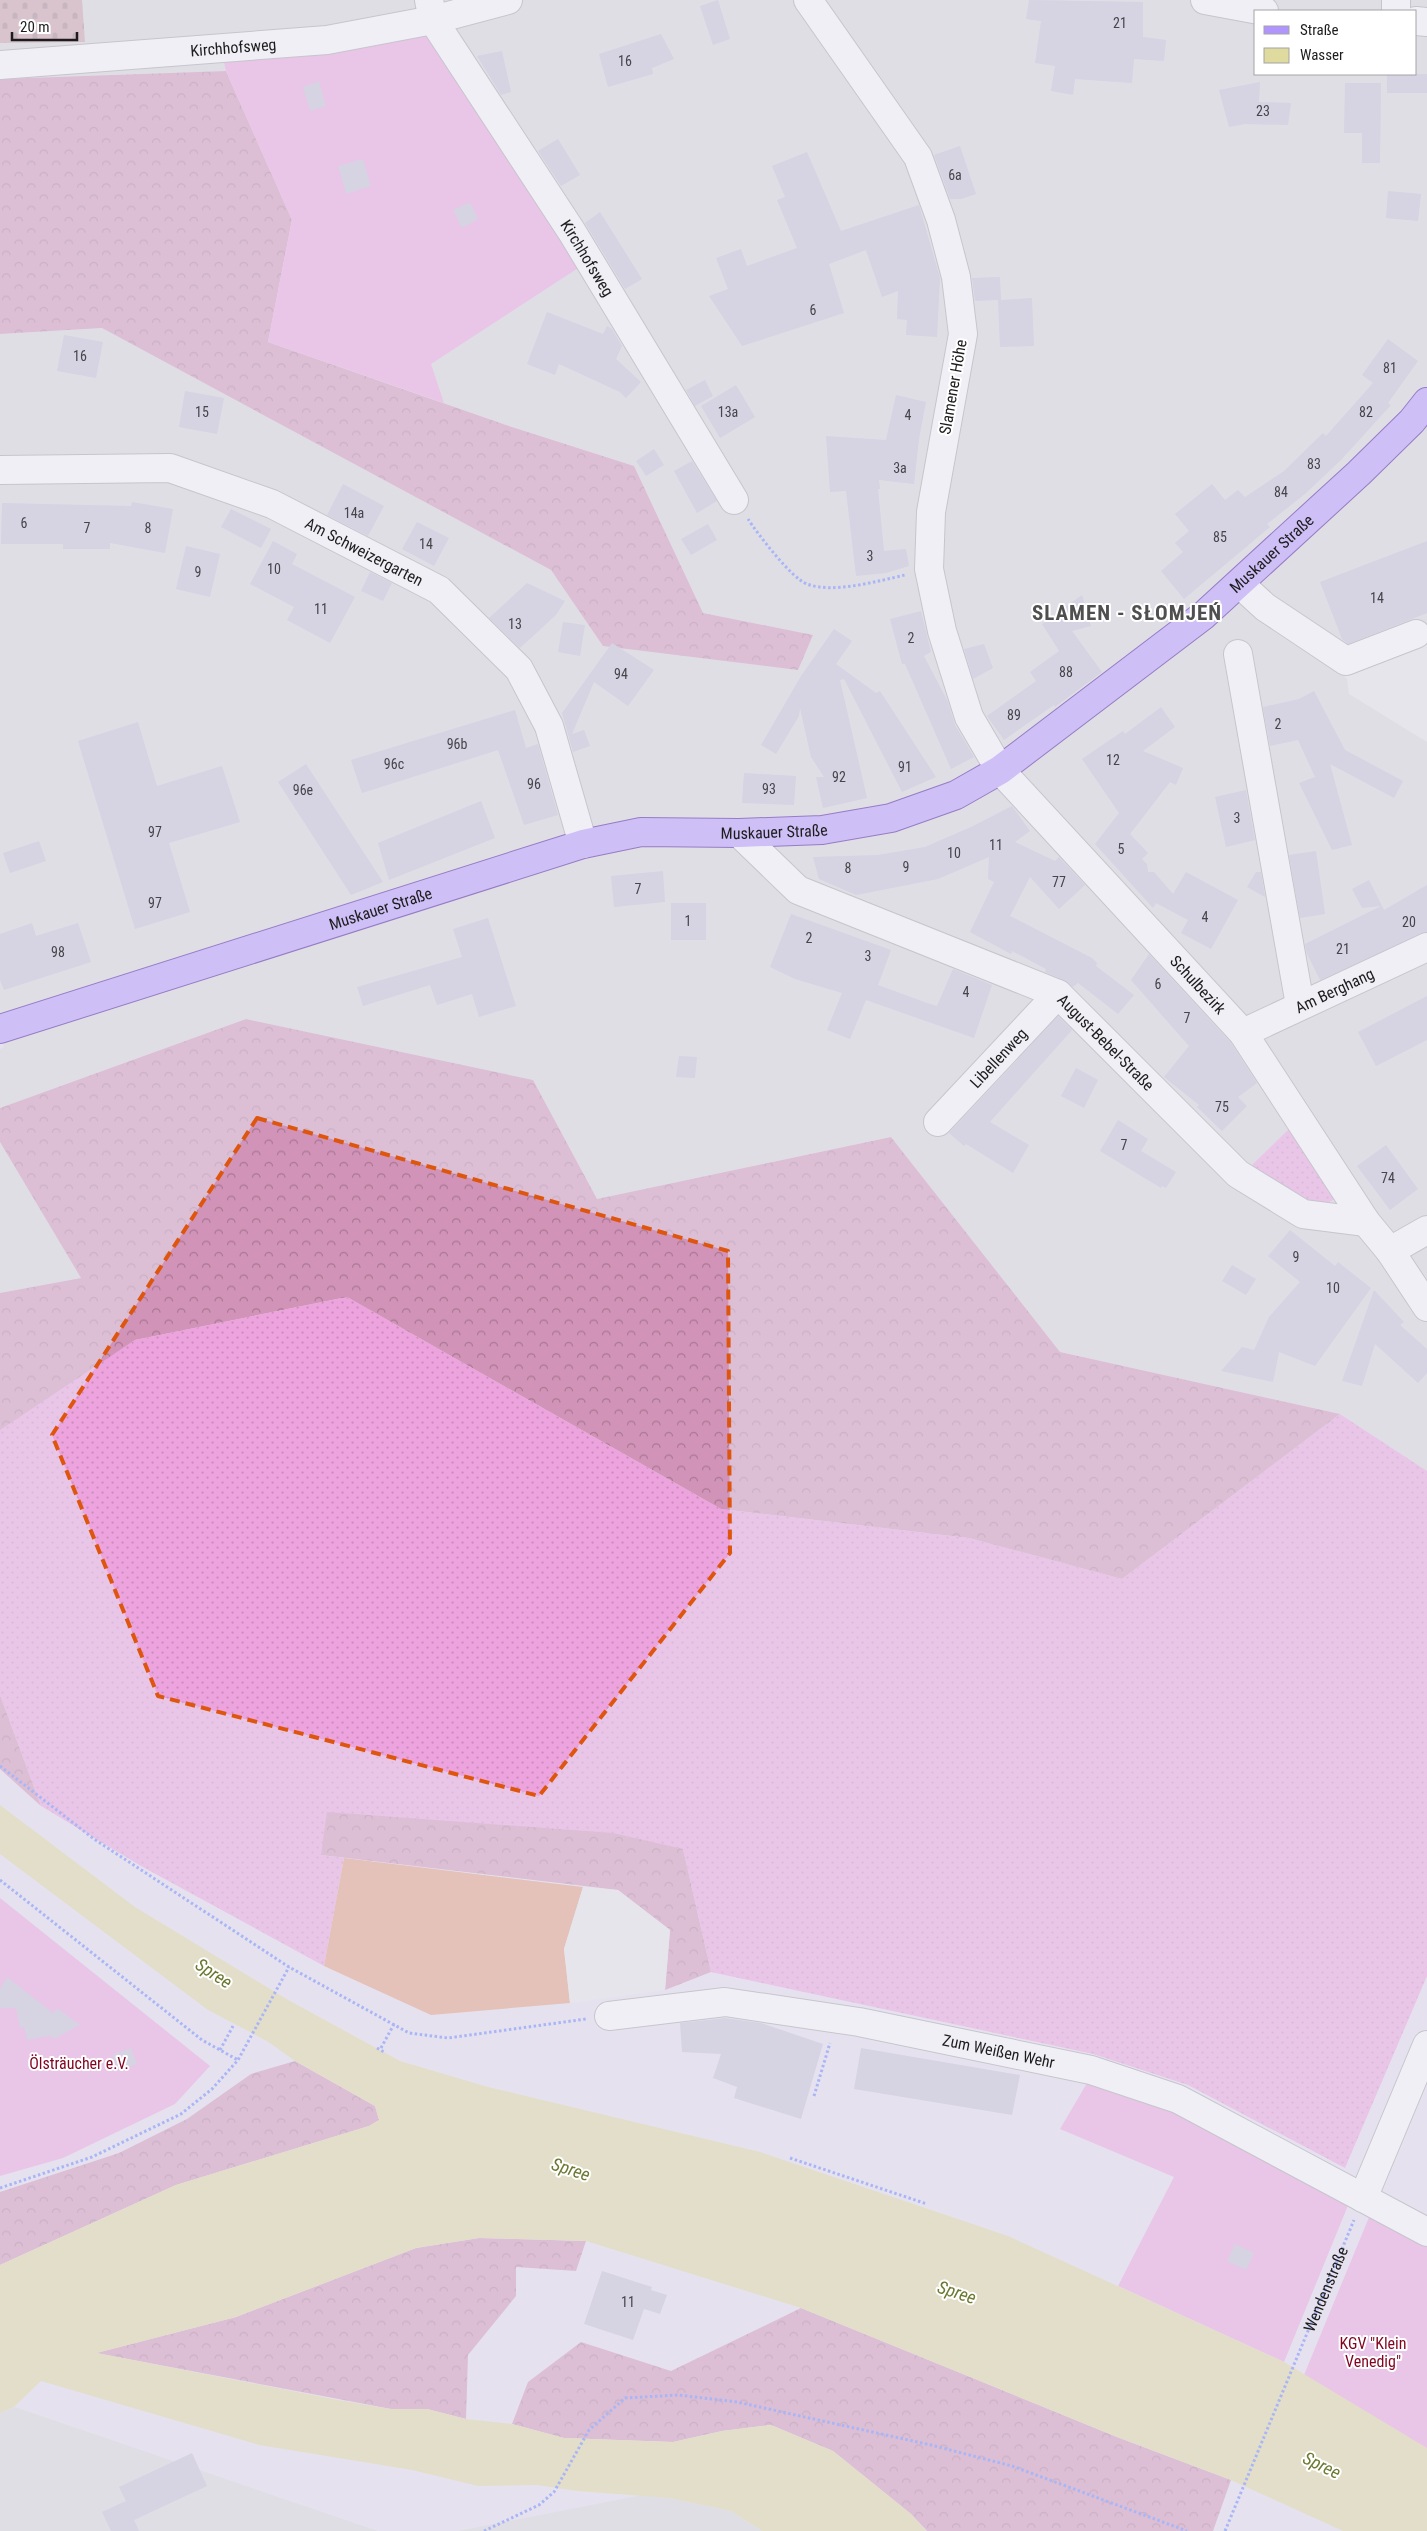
<svg xmlns="http://www.w3.org/2000/svg" width="1427" height="2531" viewBox="0 0 1427 2531" font-family="'Roboto Condensed',sans-serif">
<style>
.residential{fill:#d9d9da;fill-rule:evenodd}
.grass{fill:url(#grass-dots)}
.forest{fill:url(#forest-crowns)}
.cemetery{fill:url(#cemetery-stones)}
.garden{fill:#eda3dd}
.pitch{fill:#e39a79}
.parking{fill:#e8e8e8}
.water{fill:#dfda9e}
.building{fill:#c4c1d5}
.lines{fill:none;stroke-linecap:round;stroke-linejoin:round}
.minor-casing{stroke:#a3a3a3;stroke-width:30}
.major-casing{stroke:#370094;stroke-width:30}
.path{stroke:#6180ff;stroke-width:3;stroke-dasharray:2.5 2.5;stroke-linecap:butt}
.minor{stroke:#fff;stroke-width:28}
.major{stroke:#b195ff;stroke-width:28}
.marked{fill:none;stroke:#de560d;stroke-width:4;stroke-dasharray:10 6;stroke-linejoin:round}
.labels{text-anchor:middle;dominant-baseline:central;stroke-width:4;stroke-linejoin:round;paint-order:stroke}
.number-label{font-size:14px;fill:#46454a}
.street-label{font-size:16px;fill:#1c1c1c;stroke:#fff}
.park-label{font-size:16px;fill:#80041f;stroke:#fff}
.water-label{font-size:18px;font-style:italic;fill:#6b7932;stroke:#fff}
.district-label{font-size:21px;font-weight:bold;letter-spacing:1px;fill:#4f4f4f;stroke:#fff}
</style>
<defs>
<pattern id="grass-dots" width="8" height="8" patternUnits="userSpaceOnUse" patternTransform="scale(1.25)"><rect width="8" height="8" fill="#eda3dd"/><path d="M2 2h.1M6 6h.1" fill="none" stroke="#cb8cbd" stroke-width="1.8" stroke-linecap="round"/></pattern>
<pattern id="forest-crowns" width="20" height="18" patternUnits="userSpaceOnUse" patternTransform="scale(1.25)"><rect width="20" height="18" fill="#d193b7"/><path d="M2 6a3 3 0 1 1 6 0M12 15a3 3 0 1 1 6 0" fill="none" stroke="#a97794"/></pattern>
<pattern id="cemetery-stones" width="16" height="16" patternUnits="userSpaceOnUse" patternTransform="scale(1.25)"><rect width="16" height="16" fill="#c9a1a7"/><path d="M2 7V4a2 2 0 0 1 4 0v3zM10 15v-3a2 2 0 0 1 4 0v3z" fill="#a28287"/></pattern>
</defs>
<rect width="100%" height="100%" fill="#e6e1ee"/>
<!-- residential -->
<g class="residential">
<path d="M0,0h1427v1471l-87,-57 -280,-62 -169,-215 -294,62 -64,-119 -287,-61 -246,89v-59l4,-2 -4,-12v-701l102,-6 449,242 52,76 210,-11 -110,-22 -69,-147 -128,-41 -238,-83 24,-122 -66,-149 -226,8zM1256,11h160v63h-160z"/>
<path d="M0,1142l81,136 -81,15z"/>
<path d="M15,2407l363,124h-378v-118z"/>
<path d="M642,2495l27,3 62,13 31,20h-304z"/>
</g>
<!-- grass -->
<g class="grass">
<path d="M1289,1129l51,68 -22,10 -67,-41z"/>
<path d="M347,1297l374,212 248,29 153,41 218,-165 87,57v505l-82,192 -157,-83 -95,-31 -382,-82 -28,-123 -362,6 23,3 -20,108 -183,-100 -100,-60 -41,-111v-269l135,-86z"/>
</g>
<!-- forest -->
<g class="forest">
<path d="M226,71l66,149 -24,122 238,83 128,41 69,147 110,22 -15,35 -195,-24 -52,-76 -449,-242 -102,6v-255z"/>
<path d="M246,1019l287,61 64,119 294,-62 169,215 280,62 -218,165 -153,-41 -248,-29 -374,-212 -212,43 -135,90v-137l81,-15 -81,-136v-34z"/>
<path d="M0,1695l41,111 -41,-37z"/>
<path d="M327,1812l286,21 70,16 28,123 -46,18 5,-60 -52,-40 -297,-35z"/>
<path d="M295,2061l80,45 4,14 -10,6 -193,59 -176,80v-73l119,-39 68,-34 64,-45z"/>
<path d="M479,2238l107,3 -10,30 -60,-4v29l-48,59 -2,64 -39,-10h-36l-295,-56 140,-36 180,-69z"/>
<path d="M801,2308l316,129 114,43 -18,51h-286l-16,-17 -78,-63 -62,-26 -49,6 -49,11 -109,-4 -52,-14 16,-42 53,-40 90,29z"/>
</g>
<!-- cemetery -->
<path class="cemetery" d="M0,0h82l3,42 -85,1z"/>
<!-- garden -->
<g class="garden">
<path d="M433,20l156,241 -158,103 13,39 -176,-61 24,-122 -66,-149 -5,-23z"/>
<path d="M0,1898l210,168 -35,38 -112,54 -63,18z"/>
<path d="M1090,2078l87,32 172,93 -65,159 -166,-76 56,-109 -114,-48z"/>
<path d="M1372,2210l55,29v210l-123,-74z"/>
</g>
<!-- pitch -->
<path class="pitch" d="M344,1858l239,29 -19,62 6,54 -139,12 -107,-49z"/>
<!-- parking -->
<g class="parking">
<path d="M1427,633v109l-78,-48 -2,-15 -13,-13z"/>
<path d="M583,1887l35,3 52,40 -5,60 -95,13 -6,-54z"/>
</g>
<!-- water -->
<path class="water" d="M0,1805l135,102 155,94 110,60 88,26 272,65 248,84 276,126 143,86v83h-84l-112,-51 -114,-43 -316,-129 -215,-67 -107,-3 -63,10 -180,69 -139,36 236,46 58,10h36l39,10 46,5 52,14 109,4 49,-11 49,-6 62,26 78,63 15,17h-164l-31,-20 -62,-13 -92,-7 -40,-6 -59,1 -66,-16 -153,-25 -218,-64 -27,26 -14,6v-148l176,-80 193,-59 10,-6 -4,-14 -80,-45 -28,-20 -59,-31 -208,-156z"/>
<!-- building -->
<g class="building">
<path d="M718,0l12,39 -17,6 -13,-39z"/>
<path d="M1029,0l114,2v35l23,3 -2,21 -30,-2 -2,24 -57,-4 -2,16 -22,-4 4,-25 -20,-3 6,-42 -15,-2z"/>
<path d="M661,34l13,25 -22,9 1,6 -45,13 -9,-33z"/>
<path d="M502,51l9,41 -10,3 -24,-39z"/>
<rect x="1387" y="74" width="40" height="19"/>
<path d="M319,81l7,25 -16,5 -7,-24z"/>
<path d="M1260,82l-1,20 32,1 -3,22 -43,-1 -16,3 -10,-37z"/>
<path d="M1345,83h36l-1,80h-18v-30h-18z"/>
<path d="M558,139l22,36 -19,11 -23,-35z"/>
<path d="M960,146l16,48 -15,5h-11l-16,-44z"/>
<path d="M807,152l34,79 78,-26 21,73 -3,59 -31,-2 1,-15 -10,-1 1,-28 -16,6 -16,-47 -37,14 15,49 -102,33 -33,-50 19,-7 -12,-31 25,-9 6,17 50,-18 -20,-48 8,-3 -13,-31z"/>
<path d="M363,159l8,27 -25,8 -8,-28z"/>
<path d="M1388,191l33,3 -3,27 -32,-3z"/>
<path d="M470,202l8,17 -16,9 -9,-18z"/>
<path d="M600,212l42,67 -17,10 -40,-66z"/>
<path d="M1000,277l1,23 31,-2 2,48 -34,1 -2,-47 -23,1 -3,-23z"/>
<path d="M547,312l56,22 4,-8 5,3 10,17 -6,13 25,23 -15,16 -6,-6 -61,-28 -4,11 -28,-11z"/>
<path d="M64,335l39,7 -7,36 -39,-7z"/>
<path d="M1388,339l30,22 -30,42 3,2 -50,55 -36,34 -38,30 3,3 -86,72 -23,-28 22,-19 -8,-9 14,-12 -14,-17 37,-30 13,16 13,-10 7,7 39,-26 39,-38 3,3 47,-53 -11,-8z"/>
<path d="M705,380l8,16 -18,10 -9,-16z"/>
<path d="M736,385l19,32 -35,21 -19,-32z"/>
<path d="M185,391l39,7 -7,36 -38,-7z"/>
<path d="M896,395l30,7 -7,37 -5,45 -35,-4 1,9h-2l6,62 22,-2 3,17 -23,7 -30,3 -10,-85 -16,1 -4,-56 60,4z"/>
<path d="M654,449l10,16 -18,11 -10,-15z"/>
<path d="M692,461l25,40 -20,12 -23,-42z"/>
<path d="M343,484l41,22 -16,30 -41,-21z"/>
<path d="M132,502l41,7 -8,44 -55,-10v6h-47v-5h-62l1,-41 129,3z"/>
<path d="M231,509l40,20 -10,19 -40,-21z"/>
<path d="M417,522l32,16 -15,28 -32,-17z"/>
<path d="M708,524l9,16 -26,15 -10,-16z"/>
<path d="M273,541l24,13 -5,10 63,33 -25,46 -43,-23 7,-13 -44,-23z"/>
<path d="M1427,541v72l-79,31 -6,-5 -22,-57z"/>
<path d="M186,546l34,8 -10,43 -34,-8z"/>
<path d="M370,572l22,11 -9,18 -22,-10z"/>
<path d="M527,583l38,18 -9,14 -36,33 -31,-30z"/>
<path d="M1082,595l9,31 -19,5 30,41 -47,35 -1,-2 -50,35 -17,-24 49,-35 -6,-9 29,-21 -17,-27z"/>
<path d="M921,611l10,41 -7,4 24,46 7,23 19,32 -23,12 -46,-105h-3l-12,-45z"/>
<path d="M563,622l22,3 -5,31 -22,-4z"/>
<path d="M834,629l18,12 -16,23 40,29 4,-2 56,86 -34,15 -58,-113 -4,1 27,118 -44,10 -7,-31h8l-13,-20 -11,-49 -1,8 -23,38 -15,-9 40,-69z"/>
<path d="M612,643l42,27 -26,36 -34,-24 -22,52 12,-4 6,16 -17,6 -11,-39z"/>
<path d="M984,644l9,24 -20,11 -9,-30z"/>
<path d="M1314,691l31,59 58,31 -9,17 -64,-34 22,81 -20,5 -33,-67 16,-6 -17,-37 -28,6 -7,-39 36,-8z"/>
<path d="M1161,707l14,20 -32,24 40,17 -7,17 -6,-3 -40,52 18,19 -6,6 5,5 1,8h6l19,22 13,-22 52,28 -27,49 -30,-16 7,-13 -32,-17 -3,5 -58,-64 24,-31 -37,-54 41,-28 2,3z"/>
<path d="M515,710l11,38 12,-4 20,71 -34,10 -26,-75 -136,43 -11,-33z"/>
<path d="M138,722l19,64 65,-20 18,56 -71,21 21,69 -55,17 -57,-188z"/>
<path d="M306,764l60,92 17,26 -32,13 -73,-113z"/>
<path d="M744,773l52,3 -2,29 -52,-2z"/>
<path d="M1246,790l9,50 -29,7 -11,-50z"/>
<path d="M481,801l14,37 -106,42 -11,-37z"/>
<path d="M1012,806l18,25 -15,11 40,19 4,-4 26,28 -26,24 -29,-32 -20,39 82,42 5,5 -1,3 38,29 -16,19 -40,-31 -5,4 -9,-7 -19,-8 1,-3 -34,-18 -1,3 -41,-22 24,-50 -6,-3 1,-22 -51,22 -82,16 -37,-16 -6,-22 65,-2 47,-8 46,-20z"/>
<path d="M39,841l7,20 -36,12 -7,-20z"/>
<path d="M1316,851l9,63 -25,4 -11,-63z"/>
<path d="M663,871l2,31 -51,5 -3,-31z"/>
<path d="M1256,872h5l4,25 -18,-10z"/>
<path d="M1369,880l15,30 43,-25v47l-107,48 -13,-26 -2,-10 76,-38 -19,2 -10,-19z"/>
<rect x="671" y="903" width="35" height="37"/>
<path d="M791,914l100,36 -13,35 49,18 10,3 16,-37 39,16 -18,53 -108,-38 -16,39 -23,-9 15,-37 -47,-14 -25,-12z"/>
<path d="M488,918l28,88 -37,11 -7,-23 -35,11 -7,-20 -67,21 -6,-19 105,-30 -9,-28z"/>
<path d="M32,923l4,13 42,-13 13,39 -87,28 -4,-10v-46z"/>
<path d="M1149,954l82,89 26,40 -19,14 9,9 -25,25 -25,-24 2,-2 -35,-28 25,-31 -58,-66z"/>
<path d="M1427,996v44l-51,26 -18,-34z"/>
<path d="M1058,1016l14,14 -82,92 39,23 -16,28 -47,-29 -2,2 -15,-13z"/>
<path d="M679,1056l18,1 -2,21 -19,-1z"/>
<path d="M1076,1068l22,12 -14,28 -23,-12z"/>
<path d="M1118,1120l30,19 -7,12 35,21 -10,16 -4,-2 -1,2 -61,-37z"/>
<path d="M1386,1145l32,44 -28,21 -33,-44z"/>
<path d="M1290,1230l45,36 3,-4 33,26 -56,78 -36,-14 -6,30 -52,-11 21,-24 12,3 15,-33 31,-35 -32,-26z"/>
<path d="M1232,1265l24,14 -10,16 -24,-14z"/>
<path d="M1374,1290l30,32 -4,3 27,24v24l-9,10 -43,-39 -13,42 -20,-5z"/>
<path d="M7,1977l46,36 4,-5 23,17 -26,14 -5,-3 -22,4 -3,-13 -4,1 -4,-20h-16v-19z"/>
<path d="M725,2018l36,5 62,21 -22,75 -67,-21 3,-11 -24,-9 8,-24 -39,-2 -2,-29z"/>
<path d="M131,2048l6,16 -19,7 -6,-16z"/>
<path d="M861,2048l159,27 -8,40 -158,-26z"/>
<path d="M1235,2244l19,9 -8,17 -19,-9z"/>
<path d="M602,2271l50,16 -1,3 16,5 -7,19 -16,-5 -11,31 -49,-16z"/>
<path d="M192,2453l15,33 -73,34 5,11h-28l-9,-19 24,-11 -7,-14z"/>
</g>
<g class="lines">
<defs>
<g id="minor">
<path id="s2" d="M429,0l4,20 139,212 162,268"/>
<path id="s3" d="M808,0l110,157 23,63 15,57 7,57 -32,178 -2,57 13,62 27,86 31,53 243,263 123,189 24,29 37,56"/>
<path d="M1205,0l59,11"/>
<path d="M1396,0v11"/>
<path d="M1416,21l11,1"/>
<path id="s4" d="M0,65l327,-25 106,-20 75,-20"/>
<path id="s5" d="M0,470l170,-2 102,36 167,86 80,79 30,57 34,118"/>
<path d="M1240,584l25,23 81,54 70,-27"/>
<path d="M1238,654l62,351"/>
<path id="s6" d="M739,833l59,57 260,104 180,180 65,40 63,8"/>
<path id="s7" d="M1243,1033l184,-86"/>
<path id="s8" d="M938,1122l120,-128"/>
<path d="M1390,1251l37,-21"/>
<path id="s9" d="M609,2016l116,-14 134,20 232,48 87,29 249,133"/>
<path d="M1363,2198l64,-153"/>
</g>
<g id="major">
<path id="s10" d="M0,1029l583,-185 58,-12 98,1 83,-3 69,-12 65,-23 44,-25 204,-155 155,-142 53,-52 15,-19"/>
</g>
</defs>
<!-- minor casing -->
<use href="#minor" class="minor-casing"/>
<!-- major casing -->
<use href="#major" class="major-casing"/>
<!-- path -->
<g class="path">
<path d="M748,519c9,14 44,60 59,65 26,10 71,-3 98,-9"/>
<path d="M0,1766l94,73 195,128 120,66 39,5 138,-19"/>
<path d="M0,1880l202,160 36,20"/>
<path d="M377,2048l7,4"/>
<path d="M381,2048l13,-24"/>
<path d="M220,2050l13,-24"/>
<path d="M814,2096l16,-53"/>
<path d="M790,2158l137,46"/>
<path d="M0,2188l92,-31 89,-43 31,-25 26,-29 51,-93"/>
<path d="M484,2531l55,-26 15,-13 35,-62 36,-32 53,-3 59,7 194,43 81,21 175,65"/>
<path id="s1" d="M1225,2531l129,-311"/>
</g>
<!-- minor -->
<use href="#minor" class="minor"/>
<!-- major -->
<use href="#major" class="major"/>
</g>
<!-- marked area -->
<path d="M0 0H1427V2531H0ZM257,1118l471,133 2,302 -191,243 -381,-100 -106,-261z" fill="#e6e1ee" fill-opacity=".55" fill-rule="evenodd"/>
<path class="marked" d="M257,1118l471,133 2,302 -191,243 -381,-100 -106,-261z"/>
<g class="labels">
<!-- number labels -->
<g class="number-label">
<text x="1120" y="23">21</text>
<text x="625" y="61">16</text>
<text x="1263" y="111">23</text>
<text x="955" y="175">6a</text>
<text x="813" y="310">6</text>
<text x="80" y="356">16</text>
<text x="1390" y="368">81</text>
<text x="202" y="412">15</text>
<text x="728" y="412">13a</text>
<text x="1366" y="412">82</text>
<text x="908" y="415">4</text>
<text x="1314" y="464">83</text>
<text x="900" y="468">3a</text>
<text x="1281" y="492">84</text>
<text x="354" y="513">14a</text>
<text x="24" y="523">6</text>
<text x="87" y="528">7</text>
<text x="148" y="528">8</text>
<text x="1220" y="537">85</text>
<text x="426" y="544">14</text>
<text x="870" y="556">3</text>
<text x="274" y="569">10</text>
<text x="198" y="572">9</text>
<text x="1377" y="598">14</text>
<text x="321" y="609">11</text>
<text x="515" y="624">13</text>
<text x="911" y="638">2</text>
<text x="1066" y="672">88</text>
<text x="621" y="674">94</text>
<text x="1014" y="715">89</text>
<text x="1278" y="724">2</text>
<text x="457" y="744">96b</text>
<text x="1113" y="760">12</text>
<text x="394" y="764">96c</text>
<text x="905" y="767">91</text>
<text x="839" y="777">92</text>
<text x="534" y="784">96</text>
<text x="769" y="789">93</text>
<text x="303" y="790">96e</text>
<text x="1237" y="818">3</text>
<text x="155" y="832">97</text>
<text x="996" y="845">11</text>
<text x="1121" y="849">5</text>
<text x="954" y="853">10</text>
<text x="906" y="867">9</text>
<text x="848" y="868">8</text>
<text x="1059" y="882">77</text>
<text x="638" y="889">7</text>
<text x="155" y="903">97</text>
<text x="1205" y="917">4</text>
<text x="688" y="921">1</text>
<text x="1409" y="922">20</text>
<text x="809" y="938">2</text>
<text x="1343" y="949">21</text>
<text x="58" y="952">98</text>
<text x="868" y="956">3</text>
<text x="1158" y="984">6</text>
<text x="966" y="992">4</text>
<text x="1187" y="1018">7</text>
<text x="1222" y="1107">75</text>
<text x="1124" y="1145">7</text>
<text x="1388" y="1178">74</text>
<text x="1296" y="1257">9</text>
<text x="1333" y="1288">10</text>
<text x="628" y="2302">11</text>
</g>
<!-- street labels -->
<g class="street-label">
<text stroke="none"><textPath href="#s4" startOffset="234">Kirchhofsweg</textPath></text>
<text stroke="none"><textPath href="#s2" startOffset="304">Kirchhofsweg</textPath></text>
<text transform="translate(953 387) rotate(-80)">Slamener Höhe</text>
<text stroke="none"><textPath href="#s5" startOffset="382">Am Schweizergarten</textPath></text>
<text stroke="none"><textPath href="#s10" startOffset="1389">Muskauer Straße</textPath></text>
<text stroke="none"><textPath href="#s10" startOffset="804">Muskauer Straße</textPath></text>
<text stroke="none"><textPath href="#s10" startOffset="399">Muskauer Straße</textPath></text>
<text stroke="none"><textPath href="#s3" startOffset="1120">Schulbezirk</textPath></text>
<text stroke="none"><textPath href="#s7" startOffset="101">Am Berghang</textPath></text>
<text stroke="none"><textPath href="#s6" startOffset="430">August-Bebel-Straße</textPath></text>
<text stroke="none"><textPath href="#s8" startOffset="88">Libellenweg</textPath></text>
<text stroke="none"><textPath href="#s9" startOffset="395">Zum Weißen Wehr</textPath></text>
<text stroke="none"><textPath href="#s1" startOffset="262">Wendenstraße</textPath></text>
</g>
<!-- park labels -->
<g class="park-label">
<text x="79" y="2063">Ölsträucher e.V.</text>
<text x="1373" y="2343">KGV "Klein<tspan x="1373" dy="18">Venedig"</tspan></text>
</g>
<!-- water labels -->
<g class="water-label">
<text transform="translate(214 1973) rotate(33)">Spree</text>
<text transform="translate(571 2169) rotate(18)">Spree</text>
<text transform="translate(957 2292) rotate(18)">Spree</text>
<text transform="translate(1322 2465) rotate(26)">Spree</text>
</g>
<!-- district labels -->
<g class="district-label">
<text x="1127" y="613">SLAMEN - SŁOMJEŃ</text>
</g>
</g>
<!-- legend -->
<rect x="1254" y="10" width="162" height="65" fill="#ffffff" stroke="#a4a4a4"/>
<rect x="1264" y="26" width="25" height="8" fill="#b195ff" stroke="#a4a4a4"/>
<text x="1300" y="35" font-size="15" fill="#1c1c1c">Straße</text>
<rect x="1264" y="48" width="25" height="15" fill="#dfda9e" stroke="#a4a4a4"/>
<text x="1300" y="60" font-size="15" fill="#1c1c1c">Wasser</text>
<!-- scale -->
<path d="M12 32v8h65v-8" fill="none" stroke="#1c1c1c" stroke-width="2.5"/>
<text x="20" y="32" font-size="15" fill="#1c1c1c" stroke="#ffffff" stroke-width="4" paint-order="stroke">20 m</text>
</svg>
